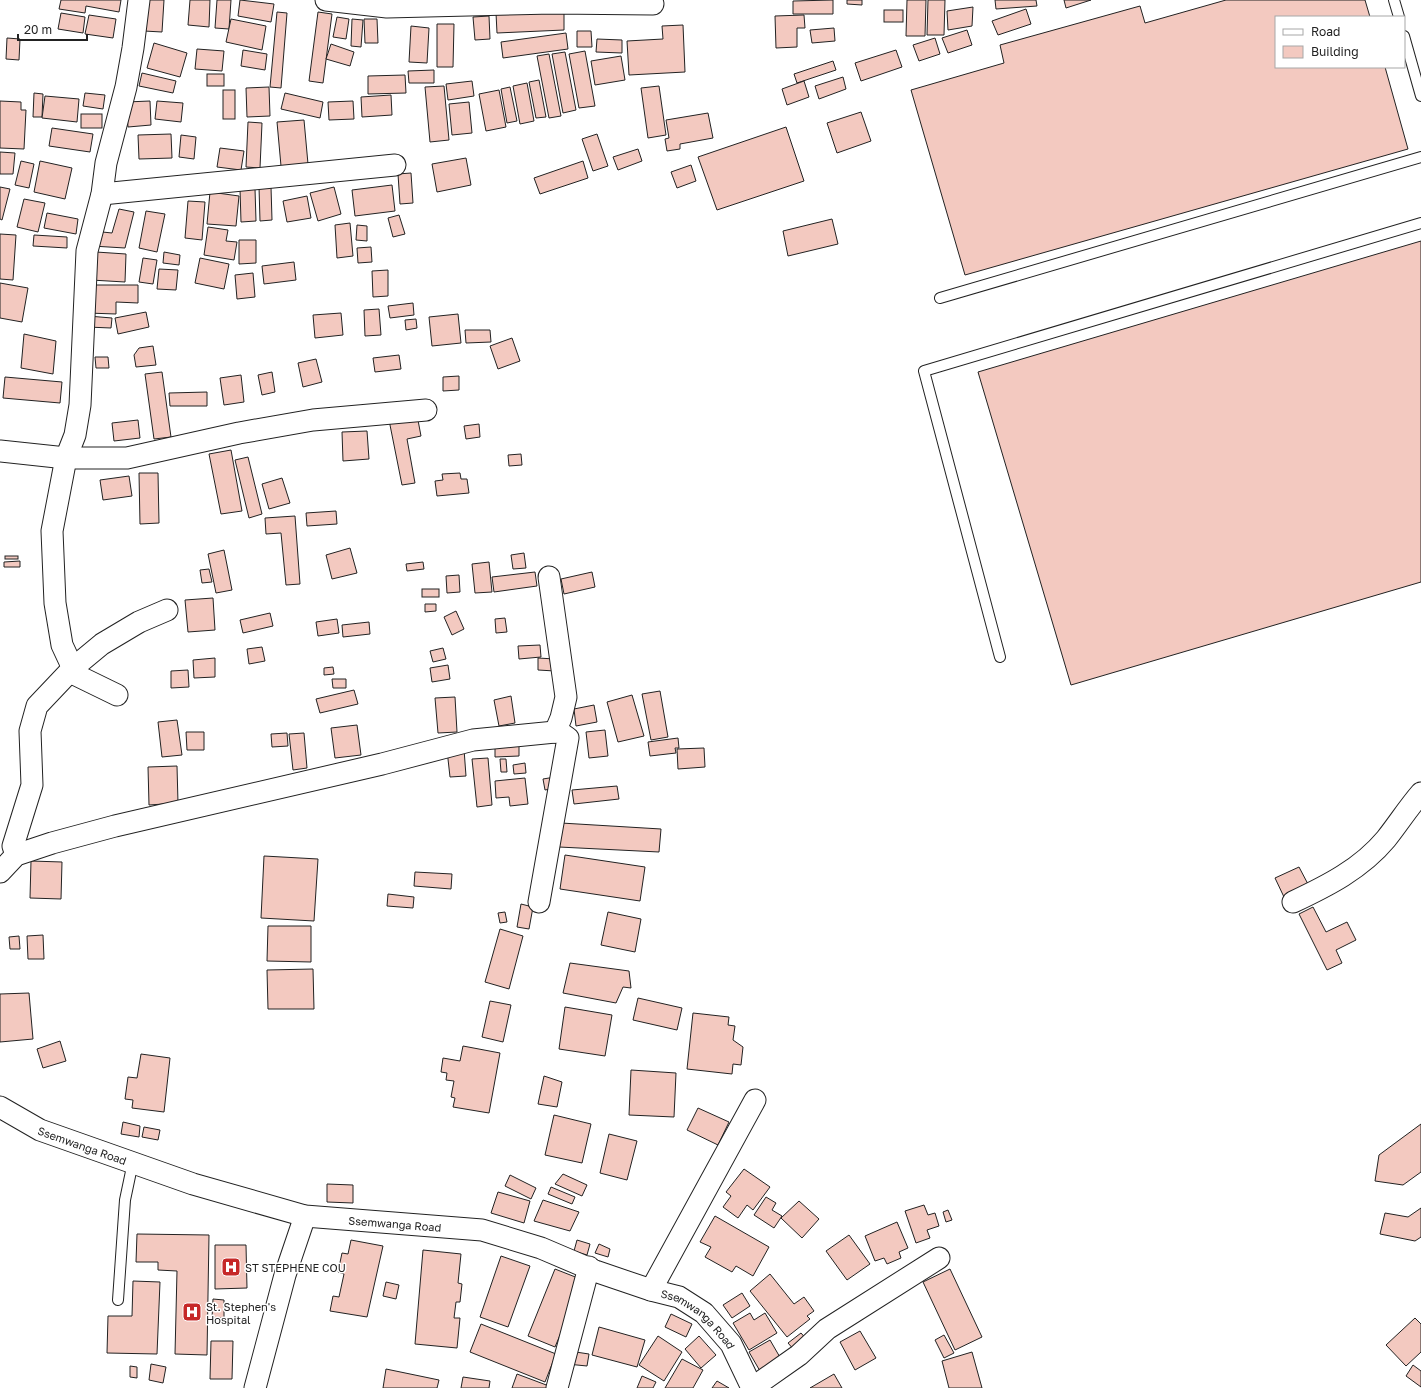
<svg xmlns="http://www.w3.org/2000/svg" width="1421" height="1388" viewBox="0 0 1421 1388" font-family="'Golos Text',sans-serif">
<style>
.building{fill:#f3c9c0;stroke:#222}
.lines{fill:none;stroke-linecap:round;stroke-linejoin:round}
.lane-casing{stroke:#222;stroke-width:12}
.street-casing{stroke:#222;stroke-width:23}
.lane{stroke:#fff;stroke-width:10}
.street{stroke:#fff;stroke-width:21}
.labels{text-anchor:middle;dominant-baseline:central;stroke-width:3;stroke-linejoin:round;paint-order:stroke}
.street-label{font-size:11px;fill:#222;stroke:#fff}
.poi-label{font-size:11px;fill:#222;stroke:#fff;text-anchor:start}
</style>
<rect width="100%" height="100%" fill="#fff"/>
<!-- building -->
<g class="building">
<path d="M61,0h60l-2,12 -33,-6 -1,7 -26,-4z"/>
<path d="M146,0h18l-2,32 -18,-1z"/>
<path d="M190,0h20l-1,27 -21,-2z"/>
<path d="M217,0h14l-2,29 -14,-1z"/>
<path d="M240,0l34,4 -3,18 -33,-6z"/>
<path d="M833,0v14h-40v-13z"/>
<path d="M847,0h15v5l-15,-1z"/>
<path d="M907,0h19l-1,36h-19z"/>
<path d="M928,0h17l-1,35h-17z"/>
<path d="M995,0h41l1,6 -41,3z"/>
<path d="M1064,0h27l-25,8z"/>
<path d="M1226,0h139l5,17h-94v50h109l23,82 -443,126 -54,-185 93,-27 -4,-18 140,-39 5,17z"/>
<path d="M973,7l-1,19 -24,4 -1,-19z"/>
<path d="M1026,9l5,15 -33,11 -6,-14z"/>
<path d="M564,10v20l-67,3 -1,-20z"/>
<rect x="884" y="10" width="19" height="12"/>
<path d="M277,12l10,1 -6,75 -11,-1z"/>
<path d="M318,12l14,2 -9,69 -14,-2z"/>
<path d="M61,13l24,4 -2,16 -25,-4z"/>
<path d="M89,15l27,4 -3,19 -28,-4z"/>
<path d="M804,15l1,13h-8v19l-21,1 -1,-32z"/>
<path d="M489,16l1,23 -15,1 -2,-23z"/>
<path d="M337,17l12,2 -3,20 -13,-2z"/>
<path d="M231,19l35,7 -4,24 -36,-8z"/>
<path d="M352,19l11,1 -2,27 -10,-1z"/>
<path d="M364,19h13l1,24h-13z"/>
<path d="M437,24h17l-1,43h-16z"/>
<path d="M683,25l2,47 -56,3 -2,-34 36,-2 -1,-13z"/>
<path d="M411,26l18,2 -2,35 -18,-1z"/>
<path d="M834,28l1,13 -23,2 -2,-13z"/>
<path d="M967,30l5,15 -24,8 -6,-15z"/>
<path d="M577,31h14l1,16h-15z"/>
<path d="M566,33l2,16 -65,9 -2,-16z"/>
<path d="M7,38l13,1 -1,21 -13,-1z"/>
<path d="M935,38l5,16 -21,7 -6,-16z"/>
<path d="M597,39l25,1v13l-26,-1z"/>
<path d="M154,43l33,10 -7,24 -33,-9z"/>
<path d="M331,44l23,8 -4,14 -24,-7z"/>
<path d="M197,49l27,2 -2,20 -27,-2z"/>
<path d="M243,50l24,4 -2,16 -24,-4z"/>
<path d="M896,50l6,17 -41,14 -6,-18z"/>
<path d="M585,51l10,55 -16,2 -10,-54z"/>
<path d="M565,52l11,58 -13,3 -11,-59z"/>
<path d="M549,54l12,62 -12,2 -12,-62z"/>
<path d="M621,56l4,24 -30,5 -4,-24z"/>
<path d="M833,61l3,9 -39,13 -3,-9z"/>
<path d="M434,70v13h-25l-1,-12z"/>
<path d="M142,73l34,8 -3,12 -34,-7z"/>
<rect x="207" y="74" width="17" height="12"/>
<path d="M405,75l1,18 -38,1v-18z"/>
<path d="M843,77l3,12 -27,10 -4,-13z"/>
<path d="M539,80l7,37 -10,1 -7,-36z"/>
<path d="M472,81l2,15 -26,4 -2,-16z"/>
<path d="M804,81l5,16 -22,8 -5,-16z"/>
<path d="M527,83l7,38 -14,3 -7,-38z"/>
<path d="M444,86l5,54 -19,2 -5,-55z"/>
<path d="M659,86l7,49 -18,3 -7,-50z"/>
<path d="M269,87l1,29 -23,1 -1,-29z"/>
<path d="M510,87l7,34 -10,2 -6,-34z"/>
<rect x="223" y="90" width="12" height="29"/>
<path d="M499,90l7,37 -20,4 -7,-37z"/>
<path d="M34,93l9,1 -1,23h-9z"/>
<path d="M85,93l20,2 -2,14 -20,-3z"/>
<path d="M285,93l38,9 -3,16 -39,-9z"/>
<path d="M391,95l1,20 -30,2 -1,-20z"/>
<path d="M45,96l34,3 -2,23 -35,-4z"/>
<path d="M0,101l21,1v8h5l-2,39 -24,-1z"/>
<path d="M150,101l1,24 -23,2 -2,-25z"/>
<path d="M157,101l26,2 -2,19 -26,-3z"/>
<path d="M353,101l1,18 -25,1 -1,-18z"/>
<path d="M469,102l3,31 -20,2 -3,-31z"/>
<path d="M861,112l10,29 -34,12 -10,-30z"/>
<path d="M708,113l5,25 -33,6v5l-13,2 -2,-12 4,-1 -3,-18z"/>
<rect x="81" y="114" width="21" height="14"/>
<path d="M304,120l4,44 -27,2 -4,-44z"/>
<path d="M248,122l14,1 -2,45 -14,-1z"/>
<path d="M786,127l18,54 -87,29 -19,-53z"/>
<path d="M52,128l41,6 -3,18 -41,-6z"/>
<path d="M171,134l1,24 -33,1 -1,-24z"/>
<path d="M597,134l11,32 -15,5 -11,-32z"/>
<path d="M181,135l15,2 -2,22 -15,-2z"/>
<path d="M220,148l24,3 -3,19 -24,-3z"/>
<path d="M638,149l4,12 -24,9 -5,-13z"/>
<path d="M0,152l15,1 -2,21h-13z"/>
<path d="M466,158l5,27 -34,7 -5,-28z"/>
<path d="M21,161l13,3 -5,24 -14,-3z"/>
<path d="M40,161l32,7 -7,31 -31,-7z"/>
<path d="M583,161l5,17 -48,16 -6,-16z"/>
<path d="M691,165l5,16 -19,7 -6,-16z"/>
<path d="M411,173l2,30 -13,1 -2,-30z"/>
<path d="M392,185l3,26 -40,5 -3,-26z"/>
<path d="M0,187l10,2 -8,31 -2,-1z"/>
<path d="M259,187h12l1,33 -12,1z"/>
<path d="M334,187l7,27 -23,7 -8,-28z"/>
<path d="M240,189h15l1,32 -15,1z"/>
<path d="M210,192l29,4 -3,30 -29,-2z"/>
<path d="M307,196l4,22 -24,4 -4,-21z"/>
<path d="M24,199l21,4 -7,29 -21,-5z"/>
<path d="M188,201l17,1 -3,38 -17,-2z"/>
<path d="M119,209l15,3 -9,36 -33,-2 1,-15 19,2z"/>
<path d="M146,211l19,3 -8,38 -18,-4z"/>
<path d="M47,213l31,6 -2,15 -32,-6z"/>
<path d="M399,215l6,19 -12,3 -5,-19z"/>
<path d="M832,219l6,25 -50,12 -5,-25z"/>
<path d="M350,223l3,33 -16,2 -2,-33z"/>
<path d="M357,225l10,1v15l-11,-1z"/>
<path d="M208,227l20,3 -2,11 11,1 -3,18 -30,-5z"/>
<path d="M0,234l16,1 -3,45 -13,-1z"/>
<path d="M34,235l33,2v11l-34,-2z"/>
<path d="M239,240h17v23l-17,1z"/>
<path d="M1421,241v341l-350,103 -93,-313z"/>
<path d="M371,247l1,15 -14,1 -1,-15z"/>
<path d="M96,252l30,2 -1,28 -34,-2z"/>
<path d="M164,252l16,3 -1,10 -16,-2z"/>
<path d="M143,258l14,2 -4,24 -14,-2z"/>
<path d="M200,258l29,6 -5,25 -29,-6z"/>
<path d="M294,262l2,18 -32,4 -2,-18z"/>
<path d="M159,269l19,1 -2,20 -19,-1z"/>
<path d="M388,270v26l-15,1 -1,-26z"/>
<path d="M253,273l2,24 -18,2 -2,-24z"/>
<path d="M0,283l28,5 -6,34 -22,-4z"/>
<path d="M88,285h50v18l-22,-1v12l-29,-1z"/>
<path d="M413,303l1,12 -24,3 -2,-12z"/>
<path d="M379,309l2,26 -16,1 -1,-26z"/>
<path d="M146,312l3,15 -31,7 -3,-16z"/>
<path d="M341,313l2,22 -28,3 -2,-23z"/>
<path d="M458,314l3,29 -29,3 -3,-29z"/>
<path d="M88,316l24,2 -1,10 -24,-1z"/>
<path d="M416,319l1,9 -11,2 -1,-10z"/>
<path d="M465,330h25l1,12 -25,1z"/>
<path d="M24,334l32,7 -3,33 -32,-6z"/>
<path d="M512,338l8,23 -22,8 -8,-23z"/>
<path d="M153,346l3,19 -20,2 -2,-12 5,-7z"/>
<path d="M399,355l2,14 -26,3 -2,-14z"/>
<path d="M95,357h13l1,11h-13z"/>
<path d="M316,359l6,23 -19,5 -5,-24z"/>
<path d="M162,372l9,65 -17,2 -9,-65z"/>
<path d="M272,372l3,20 -13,3 -4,-20z"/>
<path d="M241,375l3,27 -20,3 -4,-27z"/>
<path d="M459,376v14l-16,1v-14z"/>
<path d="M5,377l57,5 -2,21 -57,-5z"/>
<path d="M207,392v14h-37l-1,-13z"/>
<path d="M417,415l4,21 -14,3 8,44 -13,2 -13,-65z"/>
<path d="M138,420l2,18 -26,3 -2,-18z"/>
<path d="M479,424l1,13 -14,2 -2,-13z"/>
<path d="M367,431l2,28 -26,2 -1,-29z"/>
<path d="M231,450l11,61 -21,3 -12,-60z"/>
<path d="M521,454l1,11 -13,1 -1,-11z"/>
<path d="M248,457l14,57 -13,4 -14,-58z"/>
<path d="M139,473h19l1,50 -19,1z"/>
<path d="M460,473l1,6h6l2,14 -32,3 -2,-15 8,-1 -1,-6z"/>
<path d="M129,476l3,20 -29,4 -3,-20z"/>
<path d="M282,478l8,25 -21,6 -7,-25z"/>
<path d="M336,511l1,13 -30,2 -1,-13z"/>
<path d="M295,516l5,68 -14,1 -5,-52 -15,1 -1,-16z"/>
<path d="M350,548l7,25 -25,6 -6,-24z"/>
<path d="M224,550l8,40 -16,3 -8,-39z"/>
<path d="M524,553l2,15 -13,1 -2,-14z"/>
<rect x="5" y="556" width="13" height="3"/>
<path d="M20,561v6h-16v-5z"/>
<path d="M423,562l1,7 -17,2 -1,-7z"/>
<path d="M489,562l3,30 -17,1 -3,-29z"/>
<path d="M209,569l3,13 -10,1 -2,-13z"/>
<path d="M535,572l2,14 -43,6 -2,-15z"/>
<path d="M592,572l3,15 -31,7 -3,-15z"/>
<path d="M459,575l1,17 -13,1 -1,-17z"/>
<rect x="422" y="589" width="17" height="8"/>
<path d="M213,598l2,32 -27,2 -3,-32z"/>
<path d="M425,604h11v7l-11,1z"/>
<path d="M456,611l8,18 -12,6 -8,-18z"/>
<path d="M270,613l3,13 -30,7 -3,-13z"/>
<path d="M505,618l2,14 -11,1 -1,-14z"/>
<path d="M337,619l2,14 -21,3 -2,-14z"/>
<path d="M369,622l1,12 -27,3 -1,-12z"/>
<path d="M540,645l1,12 -22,2 -1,-13z"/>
<path d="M262,647l3,14 -16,3 -2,-15z"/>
<path d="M443,648l3,11 -13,3 -3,-11z"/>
<path d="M215,658v19l-21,1 -1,-18z"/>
<path d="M538,658l17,1v12l-17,-1z"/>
<path d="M448,665l2,14 -18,3 -2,-14z"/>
<path d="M333,667l1,7 -10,1v-7z"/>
<path d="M188,670l1,17 -18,1v-17z"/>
<path d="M332,679h14v9h-13z"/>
<path d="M354,690l4,14 -38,9 -4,-14z"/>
<path d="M660,691l8,46 -17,3 -9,-46z"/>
<path d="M632,695l12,41 -26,6 -11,-40z"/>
<path d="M511,696l4,27 -16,3 -5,-26z"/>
<path d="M455,697l2,35 -19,1 -3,-35z"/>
<path d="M594,705l3,17 -21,4 -2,-17z"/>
<path d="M177,720l5,35 -20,2 -4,-35z"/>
<path d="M357,725l4,30 -26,3 -4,-30z"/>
<path d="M605,730l3,26 -19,2 -3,-26z"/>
<path d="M186,732h18v18h-17z"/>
<path d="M287,733l1,13 -16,1 -1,-13z"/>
<path d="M304,733l3,35 -14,2 -4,-36z"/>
<path d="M678,738l1,10h-4l1,5 -26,3 -2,-14z"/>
<path d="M519,745v11l-24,1v-10z"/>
<path d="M704,748l1,19 -27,2 -1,-20z"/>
<path d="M464,749l2,27 -16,1 -3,-27z"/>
<path d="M488,758l4,47 -15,2 -5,-48z"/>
<path d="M500,759h6l1,13h-6z"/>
<path d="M525,763l1,10 -12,1 -1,-9z"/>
<path d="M177,766l1,37 -29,2 -1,-38z"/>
<path d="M555,777l1,11 -11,2 -2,-11z"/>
<path d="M525,778l3,26 -18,2 -1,-9 -13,1 -1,-17z"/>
<path d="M617,786l2,13 -45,5 -2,-14z"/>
<path d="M561,823l100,6 -2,23 -100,-5z"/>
<path d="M565,855l80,12 -5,34 -80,-12z"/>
<path d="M264,856l54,3 -4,62 -53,-3z"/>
<path d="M31,861l31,1 -1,37 -31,-1z"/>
<path d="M1299,867l10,19 -25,11 -9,-19z"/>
<path d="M415,872l37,2 -1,15 -37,-3z"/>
<path d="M388,894l26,3 -1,11 -26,-2z"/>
<path d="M521,904l12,3 -4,22 -12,-2z"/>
<path d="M1313,907l13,25 21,-10 9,18 -20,10 6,13 -15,7 -28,-56z"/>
<path d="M505,912l2,10 -7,1 -2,-10z"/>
<path d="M608,912l33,7 -6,33 -34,-7z"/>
<path d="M268,926h43v36l-44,-1z"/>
<path d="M500,929l23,7 -14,53 -24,-7z"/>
<path d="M43,935l1,24h-16l-1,-23z"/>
<path d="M19,936l1,13h-10l-1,-12z"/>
<path d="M570,963l59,8 2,17 -8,-1 -7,16 -53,-10z"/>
<path d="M313,969l1,40h-46l-1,-39z"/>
<path d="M29,993l4,46 -33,3v-48z"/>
<path d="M638,998l44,10 -5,22 -44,-10z"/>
<path d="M490,1001l21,4 -8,37 -21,-5z"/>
<path d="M565,1007l47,8 -7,41 -46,-7z"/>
<path d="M693,1013l36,4 -1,8 7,1 -2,14 10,7 -2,18 -8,-1 -1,10 -45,-5z"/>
<path d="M60,1041l6,20 -23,7 -6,-19z"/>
<path d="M463,1046l37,7 -11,60 -36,-6 2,-9 -4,-1 3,-16 -8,-1 1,-7 -6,-1 2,-14 17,3z"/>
<path d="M141,1054l29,4 -6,54 -32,-4 1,-8 -8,-1 3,-22 9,1z"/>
<path d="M631,1070l45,3 -2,44 -45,-2z"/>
<path d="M544,1076l18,6 -5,25 -19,-3z"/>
<path d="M698,1108l31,14 -11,23 -31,-15z"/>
<path d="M554,1115l37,9 -9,39 -37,-8z"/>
<path d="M123,1122l17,4 -1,11 -18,-3z"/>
<path d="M1421,1124v48l-18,13 -28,-4 4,-26z"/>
<path d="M144,1127l16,3 -2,10 -16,-3z"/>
<path d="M609,1134l28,7 -10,39 -27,-7z"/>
<path d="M744,1169l26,18 -17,23 -6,-5 -9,13 -15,-11 8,-11 -5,-4z"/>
<path d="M563,1174l24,11 -5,11 -27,-12z"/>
<path d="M510,1175l26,13 -5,11 -26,-13z"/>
<path d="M327,1184l26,1v18l-26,-1z"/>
<path d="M551,1187l24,10 -3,7 -24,-10z"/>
<path d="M498,1192l32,9 -6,22 -33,-10z"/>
<path d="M766,1197l10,6 -4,7 10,6 -8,12 -20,-13z"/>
<path d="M543,1200l36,12 -9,19 -36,-10z"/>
<path d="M799,1201l20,18 -17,19 -21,-20z"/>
<path d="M924,1205l4,10 7,-2 4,13 -12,4 3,8 -14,5 -11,-32z"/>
<path d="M1421,1208v29l-6,4 -35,-7 5,-21 23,4z"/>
<path d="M948,1210l4,10 -6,2 -3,-10z"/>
<path d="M715,1216l54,31 -16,29 -17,-10 -4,6 -27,-15 6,-10 -11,-5z"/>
<path d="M897,1222l11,26 -9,4 2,6 -14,6 -3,-6 -9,3 -10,-25z"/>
<path d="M137,1234l72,1 -2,120 -32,-1 2,-83 -19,-1v-8h-22z"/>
<path d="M849,1235l21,29 -23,16 -21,-29z"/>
<path d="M351,1240l32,6 -16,71 -37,-6 3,-15 6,1 5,-23 -6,-2 4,-19 6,1z"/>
<path d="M577,1240l13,4 -3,11 -13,-4z"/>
<path d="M599,1244l11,5 -2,8 -13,-4z"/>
<path d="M215,1245h31l1,43 -32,1z"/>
<path d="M423,1250l38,4 -3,29 4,1 -2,18h-4l-2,16h6l-3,30 -42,-4z"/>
<path d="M501,1256l29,10 -22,61 -28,-10z"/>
<path d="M555,1269l28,11 -28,67 -27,-11z"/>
<path d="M950,1269l32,68 -27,13 -32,-68z"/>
<path d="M770,1274l24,30 10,-7 10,14 -7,5 3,3 -23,18 -37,-46z"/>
<path d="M133,1281l27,1 -3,72 -50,-1 1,-37h24z"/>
<path d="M386,1282l13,3 -3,14 -13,-3z"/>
<path d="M742,1293l8,13 -18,12 -9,-13z"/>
<path d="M213,1299l11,1v18h-12z"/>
<path d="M750,1313l4,7 11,-7 12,20 -28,17 -16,-27z"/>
<path d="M671,1314l21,10 -6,13 -21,-10z"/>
<path d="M1415,1318l6,6v28l-15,14 -20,-21z"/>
<path d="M481,1324l75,30 -11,28 -75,-30z"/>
<path d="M599,1327l46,13 -8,27 -45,-12z"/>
<path d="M860,1331l16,27 -21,12 -15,-28z"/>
<path d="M801,1333l6,7 -12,11 -7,-8z"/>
<path d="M944,1335l10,18 -10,5 -9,-18z"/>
<path d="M658,1336l24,16 -18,29 -25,-16z"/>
<path d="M699,1336l17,19 -15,13 -16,-19z"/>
<path d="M770,1340l11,19 -21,12 -11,-19z"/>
<path d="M211,1341h22l-1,38h-22z"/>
<path d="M569,1351l20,3 -2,12 -20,-2z"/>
<path d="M972,1352l10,36h-33l-7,-27z"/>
<path d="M682,1359l21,11 -10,18h-28z"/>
<path d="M151,1364l15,3 -3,16 -14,-3z"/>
<path d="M1413,1365l8,6v16l-15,-11z"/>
<path d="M130,1366l7,1v11l-7,-1z"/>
<path d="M386,1369l53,11 -2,8h-54z"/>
<path d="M517,1374l32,12 -1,2h-36z"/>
<path d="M834,1374l8,14h-32z"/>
<path d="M642,1376l14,6 -3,6h-16z"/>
<path d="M463,1377l27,4 -1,7h-28z"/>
<path d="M717,1381l12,7h-17z"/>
</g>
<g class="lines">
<defs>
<g id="lane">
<path d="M1394,0l5,17"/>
<path d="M1404,36l17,60"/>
<path d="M940,298l481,-141"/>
<path d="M1000,657l-76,-286 497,-148"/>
<path d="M118,1300l7,-100 8,-38"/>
</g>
<g id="street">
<path d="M326,0l61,7 166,-4 100,1"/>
<path d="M102,194l293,-29"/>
<path d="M0,451l66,7h61l112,-25 74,-13 113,-10"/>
<path d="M549,577l17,120 -5,21 -6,14"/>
<path d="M117,695l-41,-20 -14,-30 -7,-42 -3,-72 14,-73 9,-23 5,-30 7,-154 15,-57 4,-31 20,-76 7,-39 6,-48"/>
<path d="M16,855l-3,-9 19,-61 -2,-54 7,-25 36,-38 29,-24 37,-22 28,-12"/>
<path d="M0,872l16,-17 36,-12 63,-17 267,-62 91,-24 82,-8 6,1 7,5 -29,164"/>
<path d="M1293,902c34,-16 68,-33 93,-63 12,-15 22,-31 35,-46"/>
<path id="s1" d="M0,1107l40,23 153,54 112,32 177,14 59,18 54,23 56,19 28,7 25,16 27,31 21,44"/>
<path d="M651,1290l104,-190"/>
<path d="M255,1388l30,-113 20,-59"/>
<path d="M557,1388l32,-121"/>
<path d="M752,1388l47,-33 28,-26 112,-71"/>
</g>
</defs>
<!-- lane casing -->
<use href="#lane" class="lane-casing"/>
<!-- street casing -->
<use href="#street" class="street-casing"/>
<!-- lane -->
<use href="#lane" class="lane"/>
<!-- street -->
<use href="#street" class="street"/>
</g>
<!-- icons -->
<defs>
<symbol id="hospital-square" viewBox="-11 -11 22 22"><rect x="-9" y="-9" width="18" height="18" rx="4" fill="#c62828" stroke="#fff"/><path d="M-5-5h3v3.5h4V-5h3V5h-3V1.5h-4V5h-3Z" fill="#fff"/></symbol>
</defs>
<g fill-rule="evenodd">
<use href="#hospital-square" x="220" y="1256" width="22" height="22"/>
<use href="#hospital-square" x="181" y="1301" width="22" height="22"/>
</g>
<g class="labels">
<!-- street labels -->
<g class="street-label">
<text stroke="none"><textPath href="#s1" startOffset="91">Ssemwanga Road</textPath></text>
<text stroke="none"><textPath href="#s1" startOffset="415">Ssemwanga Road</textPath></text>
<text stroke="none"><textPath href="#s1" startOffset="739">Ssemwanga Road</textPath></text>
</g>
<!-- poi labels -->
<g class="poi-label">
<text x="245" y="1267">ST STEPHENE COU</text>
<text x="206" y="1306">St. Stephen's<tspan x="206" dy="13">Hospital</tspan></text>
</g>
</g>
<!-- legend -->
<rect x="1275" y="16" width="130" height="52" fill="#ffffff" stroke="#a7a7a7"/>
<rect x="1283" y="29" width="20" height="6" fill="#ffffff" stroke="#a7a7a7"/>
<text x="1311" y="36" font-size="12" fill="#222222">Road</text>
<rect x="1283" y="46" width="20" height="12" fill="#f3c9c0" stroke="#a7a7a7"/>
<text x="1311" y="56" font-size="12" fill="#222222">Building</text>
<!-- scale -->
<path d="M18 34v6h69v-6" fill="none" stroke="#222222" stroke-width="2"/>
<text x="24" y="34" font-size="12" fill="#222222" stroke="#ffffff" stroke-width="3" paint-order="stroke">20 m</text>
</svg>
